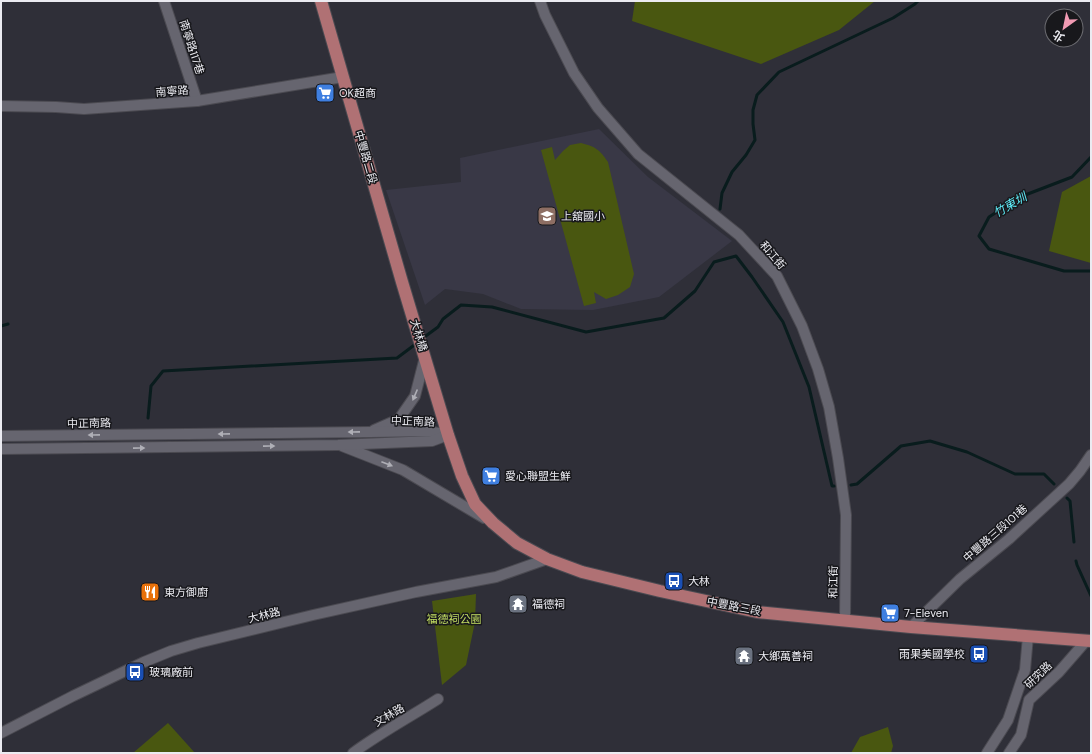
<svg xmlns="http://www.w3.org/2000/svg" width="1092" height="754" viewBox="0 0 1092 754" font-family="'DM Sans','Noto Sans TC',sans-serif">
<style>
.built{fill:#393846}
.green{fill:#495710}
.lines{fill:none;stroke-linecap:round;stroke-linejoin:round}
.stream{stroke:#091c1d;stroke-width:3}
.minor-casing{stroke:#4b4a51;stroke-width:12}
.major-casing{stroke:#4b4a51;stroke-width:14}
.minor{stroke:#66656f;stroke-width:10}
.major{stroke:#b07174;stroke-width:12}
.oneway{fill:#afafb6}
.labels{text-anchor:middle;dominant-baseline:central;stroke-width:3;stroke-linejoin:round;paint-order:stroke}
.street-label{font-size:11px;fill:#ebebf1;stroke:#18181c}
.poi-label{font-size:11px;fill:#ebebf1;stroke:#18181c;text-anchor:start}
.park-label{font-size:11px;fill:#c3de62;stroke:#18181c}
.water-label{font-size:12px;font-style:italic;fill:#5feef9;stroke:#18181c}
</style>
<rect width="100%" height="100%" fill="#2f2f38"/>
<!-- built -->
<path class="built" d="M599,129l49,48 84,64 -73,56 -66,13 -72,-1 -38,-15 -38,-5 -20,16 -39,-115 75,-8 -1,-24z"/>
<!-- green -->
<g class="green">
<path d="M635,1h240l-36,29 -78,34 -129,-43z"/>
<path d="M581,143c15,4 18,6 27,19l26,112 -4,13 -12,8 -12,4 -12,-7 2,11 -12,3 -43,-156 11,-3 3,13 8,-9 7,-6z"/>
<path d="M1091,176v87l-42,-12 13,-59z"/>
<path d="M476,594l-1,28 -9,43 -24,20 -10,-84z"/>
<path d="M168,723l27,30h-62z"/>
<path d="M888,727l5,19 -2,7h-40l9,-16z"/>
</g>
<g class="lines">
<!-- stream -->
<g class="stream">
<path d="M1091,157l-19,20 -52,20 -31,20 -10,19 10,13 75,22h27"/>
<path d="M720,209l2,-16 10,-21 14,-17 9,-15 -2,-16v-14l4,-15 22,-23 114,-54 22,-14 3,-3"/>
<path d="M1,326l7,-2"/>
<path d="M423,338l15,-11 5,-8 18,-14 31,2 94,25 78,-14 31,-27 19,-29 22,-6 16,21 31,45 26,65 23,99h2"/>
<path d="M148,418l3,-32 12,-15 234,-13 20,-15"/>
<path d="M851,485l6,-1 44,-38 29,-5 37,11 48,22h29l10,10"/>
<path d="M1067,498l3,3 4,41"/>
<path d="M1076,561l1,4 14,31"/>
</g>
<defs>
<g id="minor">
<path d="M164,1l33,100"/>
<path d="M540,1l5,14 29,58 24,35 40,46 101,81 38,41 25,50 16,43 11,38 9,51 8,57 -1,105"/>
<path d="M1,106l55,1 28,2 113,-8 146,-24"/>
<path d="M374,430l25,-11 16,-23 10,-39"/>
<path d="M1,436l369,-4 58,-1 20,4"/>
<path d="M342,446l61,24 81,48"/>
<path d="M1,449l337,-4 94,-4 16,-6"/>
<path d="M911,627l49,-48 49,-40 60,-55 11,-13 11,-16"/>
<path d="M1,733l72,-37 71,-34 27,-11 27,-8 115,-28 103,-23 80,-15 51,-18"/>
<path d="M353,753c27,-20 57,-36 85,-54"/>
<path d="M987,753l21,-33 17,-50 3,-34"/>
<path d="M1009,753l12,-18 8,-35 30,-28 27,-31"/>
</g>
<path id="major" d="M321,1l81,281 46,153 14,41 13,28 18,19 24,20 30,16 35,13 78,19 97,21 154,15 180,14"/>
</defs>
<!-- minor casing -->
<use href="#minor" class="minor-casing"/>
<!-- major casing -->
<use href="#major" class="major-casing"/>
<!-- minor -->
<use href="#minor" class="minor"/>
<!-- major -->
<use href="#major" class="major"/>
</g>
<!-- one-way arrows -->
<defs><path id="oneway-solid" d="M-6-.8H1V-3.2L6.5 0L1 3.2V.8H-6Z"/></defs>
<g class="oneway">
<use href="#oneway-solid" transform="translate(415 395) rotate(113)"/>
<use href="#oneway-solid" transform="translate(354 432) rotate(179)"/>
<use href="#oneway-solid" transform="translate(224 434) rotate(179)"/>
<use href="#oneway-solid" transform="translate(94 435) rotate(179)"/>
<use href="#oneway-solid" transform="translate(269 446) rotate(-1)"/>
<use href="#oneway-solid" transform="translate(139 448) rotate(-1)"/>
<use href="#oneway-solid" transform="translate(387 464) rotate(21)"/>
</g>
<!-- icons -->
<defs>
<symbol id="supermarket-square" viewBox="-11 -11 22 22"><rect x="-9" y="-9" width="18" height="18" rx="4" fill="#3f7fe0" stroke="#18181c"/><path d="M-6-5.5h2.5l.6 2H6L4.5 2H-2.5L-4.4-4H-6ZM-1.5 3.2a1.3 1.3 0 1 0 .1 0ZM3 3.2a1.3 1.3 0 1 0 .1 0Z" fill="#fff"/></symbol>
<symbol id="school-square" viewBox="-11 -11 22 22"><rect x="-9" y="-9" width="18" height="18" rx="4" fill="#8d6e63" stroke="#18181c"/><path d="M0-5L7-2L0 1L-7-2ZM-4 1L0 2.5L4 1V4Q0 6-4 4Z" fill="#fff"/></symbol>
<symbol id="bus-square" viewBox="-11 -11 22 22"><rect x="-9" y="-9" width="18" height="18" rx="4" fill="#1a4fb4" stroke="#18181c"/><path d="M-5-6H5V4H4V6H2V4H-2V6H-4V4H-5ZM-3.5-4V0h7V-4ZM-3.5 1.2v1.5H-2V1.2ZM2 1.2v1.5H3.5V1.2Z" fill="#fff"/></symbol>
<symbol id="restaurant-square" viewBox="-11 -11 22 22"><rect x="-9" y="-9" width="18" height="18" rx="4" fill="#e8710a" stroke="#18181c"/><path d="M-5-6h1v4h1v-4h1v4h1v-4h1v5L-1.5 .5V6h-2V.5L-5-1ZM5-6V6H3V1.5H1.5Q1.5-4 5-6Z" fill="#fff"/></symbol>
<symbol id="temple-square" viewBox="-11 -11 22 22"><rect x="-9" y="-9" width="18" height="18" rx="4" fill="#6b7280" stroke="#18181c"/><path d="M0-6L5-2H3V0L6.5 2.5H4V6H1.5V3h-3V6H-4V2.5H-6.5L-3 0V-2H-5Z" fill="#fff"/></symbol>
</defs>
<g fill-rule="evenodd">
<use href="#supermarket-square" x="314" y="82" width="22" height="22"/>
<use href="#school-square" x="536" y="205" width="22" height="22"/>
<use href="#supermarket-square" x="480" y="465" width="22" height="22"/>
<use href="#bus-square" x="663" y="570" width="22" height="22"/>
<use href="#restaurant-square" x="139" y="581" width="22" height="22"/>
<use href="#temple-square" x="507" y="593" width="22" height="22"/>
<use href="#supermarket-square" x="879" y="602" width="22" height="22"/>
<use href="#bus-square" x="968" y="643" width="22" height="22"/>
<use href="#temple-square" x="733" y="645" width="22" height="22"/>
<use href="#bus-square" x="124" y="661" width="22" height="22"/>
</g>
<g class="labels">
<!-- street labels -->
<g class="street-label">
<text transform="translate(192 47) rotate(72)">南寧路117巷</text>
<text transform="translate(172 91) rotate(-4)">南寧路</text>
<text transform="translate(366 157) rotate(74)">中豐路二段</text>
<text transform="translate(773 255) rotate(49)">和江街</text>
<text transform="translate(419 335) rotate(73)">大林橋</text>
<text transform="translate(413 421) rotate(2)">中正南路</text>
<text transform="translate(89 423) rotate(-1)">中正南路</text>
<text transform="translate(995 533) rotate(-41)">中豐路三段101巷</text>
<text transform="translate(833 582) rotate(-89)">和江街</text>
<text transform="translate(734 606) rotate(11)">中豐路三段</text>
<text transform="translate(264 615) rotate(-14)">大林路</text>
<text transform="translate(1038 675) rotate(-44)">研究路</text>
<text transform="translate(389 715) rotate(-30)">文林路</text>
</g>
<!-- poi labels -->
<g class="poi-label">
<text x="339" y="93">OK超商</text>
<text x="561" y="216">上舘國小</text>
<text x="505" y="476">愛心聯盟生鮮</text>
<text x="688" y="581">大林</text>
<text x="164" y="592">東方御廚</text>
<text x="532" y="604">福德祠</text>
<text x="904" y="613">7-Eleven</text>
<text x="965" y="654" text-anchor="end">雨果美國學校</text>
<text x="758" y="656">大鄉萬善祠</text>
<text x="149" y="672">玻璃廠前</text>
</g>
<!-- park labels -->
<g class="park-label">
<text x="454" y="619">福德祠公園</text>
</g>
<!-- water labels -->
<g class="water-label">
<text transform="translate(1010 205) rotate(-30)">竹東圳</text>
</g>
</g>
<!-- border -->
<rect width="1092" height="754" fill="none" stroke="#ebebf1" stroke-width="4"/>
<!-- north arrow -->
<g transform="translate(1064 28) rotate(213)"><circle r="19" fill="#18181c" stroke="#6c6c71"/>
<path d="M0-3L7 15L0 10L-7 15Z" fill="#f19ab3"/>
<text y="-6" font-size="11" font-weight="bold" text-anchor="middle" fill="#ebebf1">北</text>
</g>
</svg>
